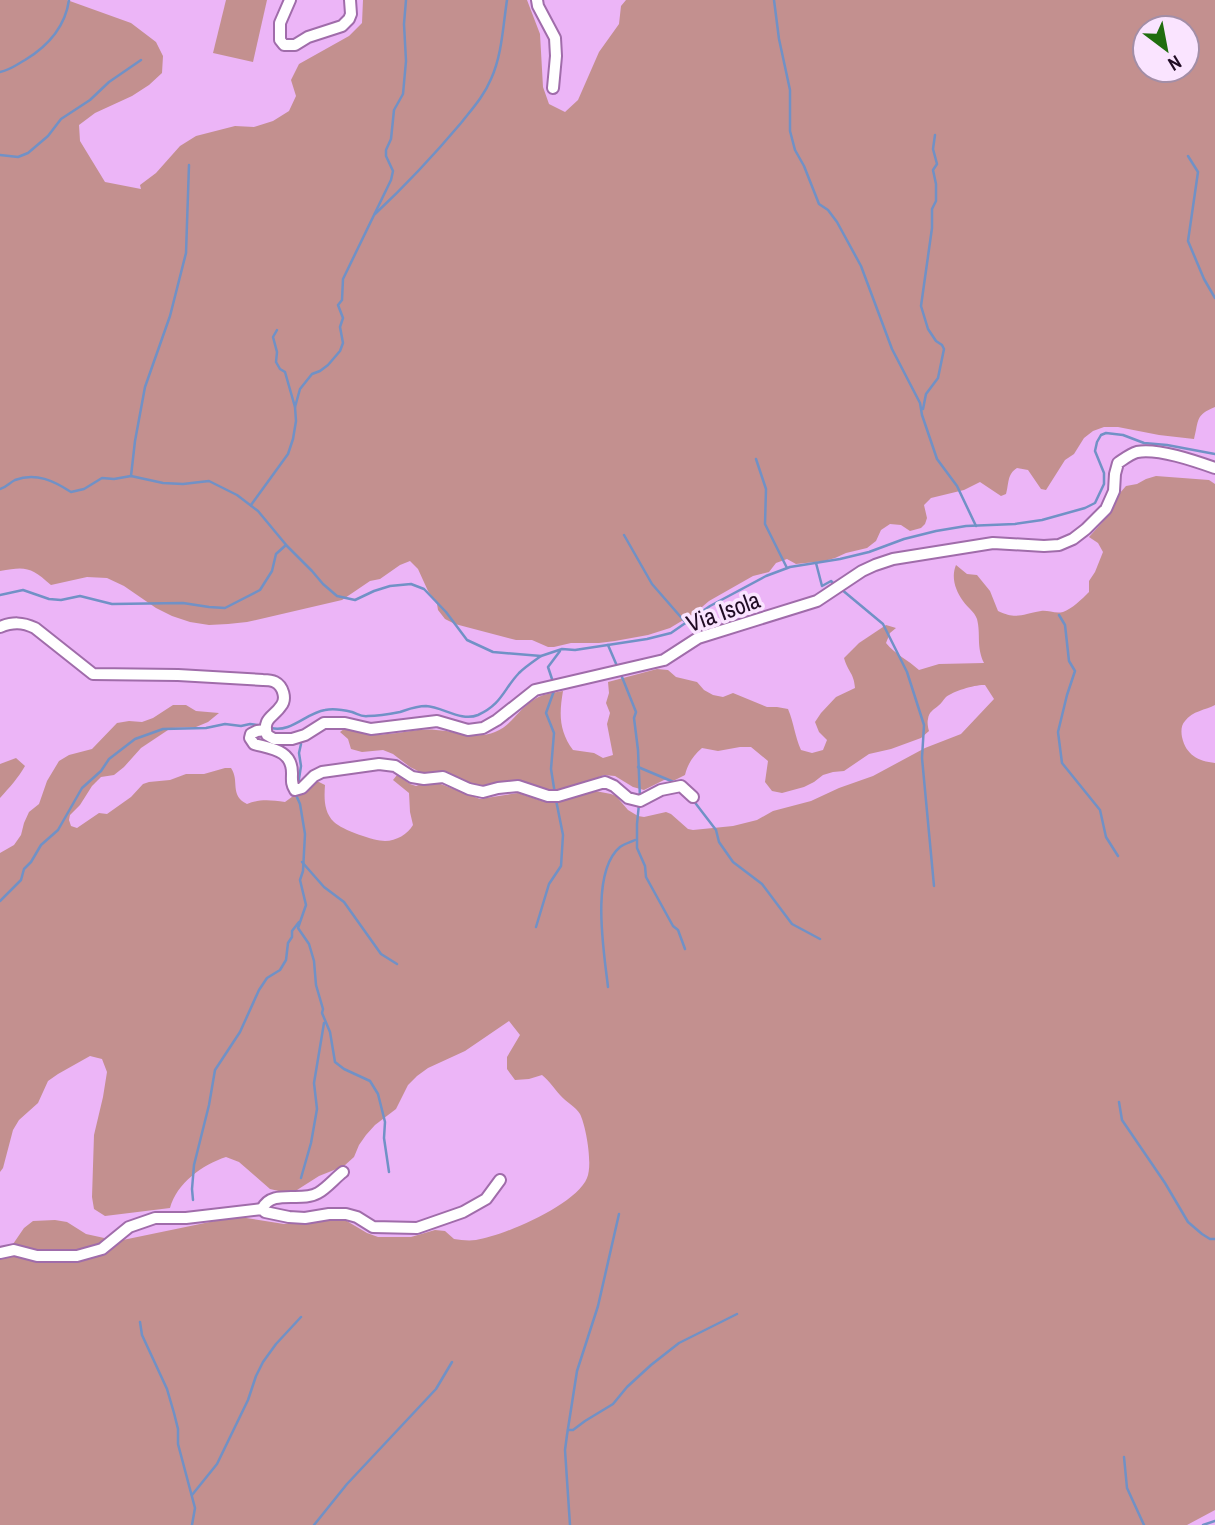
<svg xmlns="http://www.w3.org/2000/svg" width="1215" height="1525" viewBox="0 0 1215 1525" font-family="'Archivo Narrow',sans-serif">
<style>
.green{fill:#c3908f;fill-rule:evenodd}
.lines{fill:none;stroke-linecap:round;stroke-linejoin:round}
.stream{stroke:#7191c6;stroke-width:2.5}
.minor-casing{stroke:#a06caa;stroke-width:14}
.minor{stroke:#fff;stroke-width:10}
.labels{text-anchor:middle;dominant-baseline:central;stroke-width:7;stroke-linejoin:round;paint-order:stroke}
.street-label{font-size:24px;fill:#200c24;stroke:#fae4ff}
</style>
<rect width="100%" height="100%" fill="#ecb5f7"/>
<!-- green -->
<g class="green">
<path d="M0,0h67l64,23 25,19 7,14 -1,17 -13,12 -17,11 -37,17 -16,12 1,16 25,41 36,7 -1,-4 16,-12 24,-27 16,-10 39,-10 19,1 19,-6 16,-10 7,-15 -5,-16 8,-16 50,-28 13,-13 1,-23h164l13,34 3,53 6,17 16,8 13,-12 21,-48 20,-28 2,-18 5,-6h589v407c-20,8 -16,13 -21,32l-35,-4 -41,-8h-14l-11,4 -9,7 -10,16 -9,6 -19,30 -5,-1 -13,-19 -11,-2c-10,6 -8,16 -11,26l-5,2 -21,-14 -16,8 -33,8 -7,7 3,13 -2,6 -4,4 -11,3 -9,-6 -11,-1 -9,6 -5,11 -9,7 -21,5 -11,5 -11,3 -28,3 -9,-5 -11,4 -7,9 -16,4 -44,25 -14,12 -25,15 -22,7 -33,6 -16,2h-28l-17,4h-6l-16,-7h-16l-61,-16 -10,-5 -7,-9 -1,-6 -9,-13 -10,-22 -8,-8 -10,4 -20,14 -10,2 -28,19 -95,22 -19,2 -19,1 -19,-3 -18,-6 -16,-8 -32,-22 -17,-8 -20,-1 -36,8c-20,-18 -25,-19 -51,-14zM1145,28h42v42h-42z"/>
<path d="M226,0h41l-14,62 -40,-9z"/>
<path d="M1156,476l53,4 6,4v221c-9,5 -23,6 -30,16 -4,4 -4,11 -3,16 4,18 16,24 33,26v747l-28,15h-1187v-268l11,-10 13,-19 9,-7 22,-1 12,2 19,12 32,7 111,-23 11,-1 44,7 34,-5 22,-2 27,16 11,4h33l24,-7 10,1 9,8c7,1 14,2 22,1 27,-4 100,-35 111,-62 6,-13 -1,-52 -7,-64 -4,-7 -14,-12 -20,-19 -6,-7 -10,-13 -18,-20l-13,4 -14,1 -8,-11v-12l13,-22 -11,-14 -44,30 -37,17 -11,8 -9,9 -12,24 -21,16 -9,10 -7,10 -5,12 -10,9 -25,10 -22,14 -14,2 -13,-3 -31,-27 -13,-5c-24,8 -49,26 -56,51l-65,8 -11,-7 -2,-12 2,-62 9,-38 4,-25 -5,-13 -12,-3 -32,18 -10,7 -10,22 -19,17 -6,10 -10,38 -3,4v-319l14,-8 7,-10 3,-12 5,-11 10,-8 8,-23 12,-20 10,-6 23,-6 25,-26 12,-2 13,1 11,-4 20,-13h13l10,6 23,2 -11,9 -12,5 -25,1 -30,20 -17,19 -10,8 -13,2 -9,9 -12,19 -10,10 -1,5 2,6 6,2 22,-15 8,1 24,-17 12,-13 6,-2 21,-2 16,-6h18l21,-6h6c9,13 -2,27 16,36 13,-5 23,-4 38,-2l30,-22 10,5c-1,14 -1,27 9,37 8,8 40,19 51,19 11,0 23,-7 28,-16l-3,-13 -1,-19 -16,-13 4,-5 13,9 6,2 11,-4 11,1 42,16 38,-6 27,9 16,-3 29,-9 21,4 5,2 12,14 10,6 6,1 22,-5 5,2 17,15 5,1 40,-4 24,-6 16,-9 38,-10 28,-13 34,-12 52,-28 36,-14 33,-35 -9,-14c-8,-1 -32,6 -39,12 -3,3 -4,6 -8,9 -5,4 -9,6 -10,13 -1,3 0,9 1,12l-8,7 -30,11 -22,5 -25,17 -11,1 -10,3 -9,7 -10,5 -22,6 -10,-2 -7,-9 3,-21 -17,-14h-11l-22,4 -16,-3c-9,8 -14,15 -17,27l-10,5h-11l-20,10 -11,-3 -18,-11 -11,-1 -44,17 -11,1 -29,-11 -37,4 -11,-1 -19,-10 -11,-3h-22l-10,-5 -17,-13 -10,-4 -21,2 -11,-3 -3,-10 -8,-7 4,-3c14,3 29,7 43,5 17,-1 32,-6 49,-4 19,1 41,10 59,2 16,-6 23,-22 37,-31 9,-7 20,-8 31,-10 -4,23 -4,40 10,59l21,3 9,5 10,-3 -6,-31 3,-11 -4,-10 3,-10 -1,-11 49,-13 11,1 8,7 21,5 7,8 9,5 10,2 10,-4 34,14h10l11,2c6,14 7,28 13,41l11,3 11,-3 4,-10 -8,-8 -4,-10 6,-9 15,-16 19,-9c-1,-15 -7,-16 -11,-30l15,-15 27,-18 10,3 -6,5 -4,10c9,11 22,17 33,27l20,-6 45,-1c-8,-17 -3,-28 -7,-44 -3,-8 -9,-11 -14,-18 -8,-11 -12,-24 -7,-36l11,9 10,1 13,16 8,20c19,9 24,3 43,0 7,-1 14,3 22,1 9,-3 19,-13 26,-20v-11l6,-9 8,-20 -5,-9 -9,-6 18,-20 8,-13 4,-10 7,-8 11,-2 9,-5z"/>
<path d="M16,758l9,8c-6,11 -16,22 -25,32v-34z"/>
</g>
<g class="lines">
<!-- stream -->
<g class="stream">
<path d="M774,0l5,39 11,51v41l5,19 9,16 15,38 9,6 9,12 24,44 31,83 28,54 2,12 15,44 20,27 19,40"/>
<path d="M0,72c10,-2 16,-7 25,-12 23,-14 40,-32 44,-60"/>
<path d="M0,155l18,2 10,-4 20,-17 13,-17 29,-19 19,-18 32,-22"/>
<path d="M1188,156l10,16 -10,69 16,38 11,19"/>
<path d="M375,214c31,-29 59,-59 86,-91 11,-14 23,-27 30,-44 11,-24 12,-53 16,-79"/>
<path d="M277,330l-4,7 4,15 -1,10 4,7 5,3 10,35"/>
<path d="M923,409l3,-15 12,-16 6,-29 -2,-4 -6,-4 -8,-12 -7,-23 11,-78v-19l4,-8v-17l-3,-14 4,-6 -4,-15 2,-14"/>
<path d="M756,459l10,30 -1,35 22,44"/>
<path d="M131,476l4,-35 10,-54 25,-71 16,-63 3,-88"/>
<path d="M0,489c7,-2 9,-6 15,-9 21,-8 39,1 56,12l13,-3 18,-11 12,1 17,-3 32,7 20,1 26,-3 28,14 21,16 29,35 25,25 11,13 14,12 18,4 19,-9 16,-5 21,-2 13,5 22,23 21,28 26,12 48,4 21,-7 13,1 72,-11 24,-6 39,-27 56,-30 24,-9 50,-8 29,-7 35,-13 32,-8 30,-5 49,-2 27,-4 43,-12 10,-5 9,-19v-11l-9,-22 2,-9 4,-7 5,-2 17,2 21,8 23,2 48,9"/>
<path d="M251,505l37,-51 5,-15 3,-18 -1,-14 5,-18 12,-15 8,-3 8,-6 12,-14 3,-8 -3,-16 3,-9 -5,-13 4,-5 1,-21 48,-99 2,-9 -7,-15v-6l5,-11 3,-29 9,-16 3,-33 -2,-37 2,-24"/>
<path d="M624,535l28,49 34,39"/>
<path d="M816,563l6,23 9,-5 4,4"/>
<path d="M841,589l42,35 24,48 17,53 -2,33 12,128"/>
<path d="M0,595l23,-5 26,9 12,1 19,-4 32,8 71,-1 26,4 16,1 35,-18 12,-19 4,-17 10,-9"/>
<path d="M1059,615l6,10 4,36 6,10 -8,24 -9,37 4,31 38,47 6,27 12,19"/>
<path d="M608,645l9,21"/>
<path d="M620,672l16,40 -2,6 4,32 2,48"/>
<path d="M553,682l-5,-15 12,-16"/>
<path d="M555,688l-9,25 8,20 -3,36 4,25"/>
<path d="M271,728c20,5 35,-15 54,-18 9,-2 19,0 27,2 6,2 9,5 16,4 9,0 22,-2 32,-4 9,-3 16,-6 26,-6 17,1 35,16 52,9 24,-11 25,-25 41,-42 6,-6 15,-12 22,-17"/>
<path d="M638,767l38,16"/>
<path d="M298,785l3,-19 -2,-13 2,-9 -2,-4"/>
<path d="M296,795l4,9 5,30 -2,37 -3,9 6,25 -8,23 11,16 5,17 2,24 7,24 -1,4 8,19 5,30 9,7 26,12 8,13 7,28 -1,16 5,34"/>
<path d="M693,800l23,30 3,12 14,20 29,22 30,40 28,15"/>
<path d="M639,804l-2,20v24l8,18 1,11 27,49 5,4 7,19"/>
<path d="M302,862l22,25 20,15 37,52 16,10"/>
<path d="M0,901l21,-21 3,-11 7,-7 10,-17 17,-15 24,-42 19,-17 8,-12 26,-20 28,-10 43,-1 19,-4 16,2 9,-2 14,2"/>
<path d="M536,927l13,-43 12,-18 2,-31 -7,-35"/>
<path d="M608,987c-4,-35 -18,-115 12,-140 4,-3 11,-5 15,-7"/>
<path d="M1119,1102l3,18 43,63 23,39 14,12 8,5h5"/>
<path d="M301,1178l10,-35 6,-34 -3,-26 10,-60"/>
<path d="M193,1200l-1,-11 2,-24 15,-60 6,-35 25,-38 19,-42 8,-12 13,-8 6,-10 2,-17 4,-6v-6l7,-9"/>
<path d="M140,1322l2,13 25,54 7,24 4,16v15l17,64 -3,17"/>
<path d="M568,1430h5l12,-9 28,-17 14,-17 24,-22 28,-22 58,-29"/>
<path d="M1124,1457l3,31 17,37"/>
<path d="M192,1495l25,-31 31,-64 8,-24 7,-14 13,-18 25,-27"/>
<path d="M314,1525l33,-41 89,-95 16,-27"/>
<path d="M570,1525l-5,-75 2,-15 10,-64 21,-65 21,-92"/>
<path d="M1203,1525l12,-4"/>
</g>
<defs>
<g id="minor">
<path d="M290,0l-10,23v17l4,5h11l13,-8 34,-11 7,-7 2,-5 -1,-14"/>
<path d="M537,0l1,6 17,32 1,18 -3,32"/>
<path d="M0,627c13,-5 22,-5 35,1l58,46 85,1 85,5c4,0 8,0 12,2 8,4 12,17 6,24 -7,11 -19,12 -14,29l7,4h18l13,-4 19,-12h21l26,6 66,-8 31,9 15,-2 14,-8 38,-30 129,-30 34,-22 119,-37 45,-30 13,-6 18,-6 100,-16 51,3 15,-1 14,-6 13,-10 20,-20 8,-18 1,-17 3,-11c6,-4 12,-9 19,-11 21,-4 58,9 78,16"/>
<path d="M266,730l-9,1 -6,3 -1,4 4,6c18,5 38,6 38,29 0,7 -1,11 3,17l7,-2 12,-12 8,-4 57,-8 16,2 17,11 12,2 19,-2 26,12 14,3 15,-4 20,-2 30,10h10l47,-14 9,4 14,12 12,3 21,-11 20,-4 12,11"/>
<path d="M262,1209c10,-21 39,-6 56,-16 9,-5 17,-15 25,-21"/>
<path d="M0,1253l14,-3 23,6h40l25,-7 27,-22 26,-9h31l76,-9 3,3 24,5 16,1 24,-4h17l11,3 16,10 44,1 46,-16 23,-13 14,-19"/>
</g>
</defs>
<!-- minor casing -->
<use href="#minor" class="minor-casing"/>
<!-- minor -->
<use href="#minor" class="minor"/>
</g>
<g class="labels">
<!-- street labels -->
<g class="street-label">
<text transform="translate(723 611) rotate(-20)">Via Isola</text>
</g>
</g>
<!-- north arrow -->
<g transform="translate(1166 49) rotate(148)"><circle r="33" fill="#fae4ff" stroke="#a38ea7" stroke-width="2"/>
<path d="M0-5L12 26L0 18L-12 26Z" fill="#206d0f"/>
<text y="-10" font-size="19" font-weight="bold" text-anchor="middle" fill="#200c24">N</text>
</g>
</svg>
